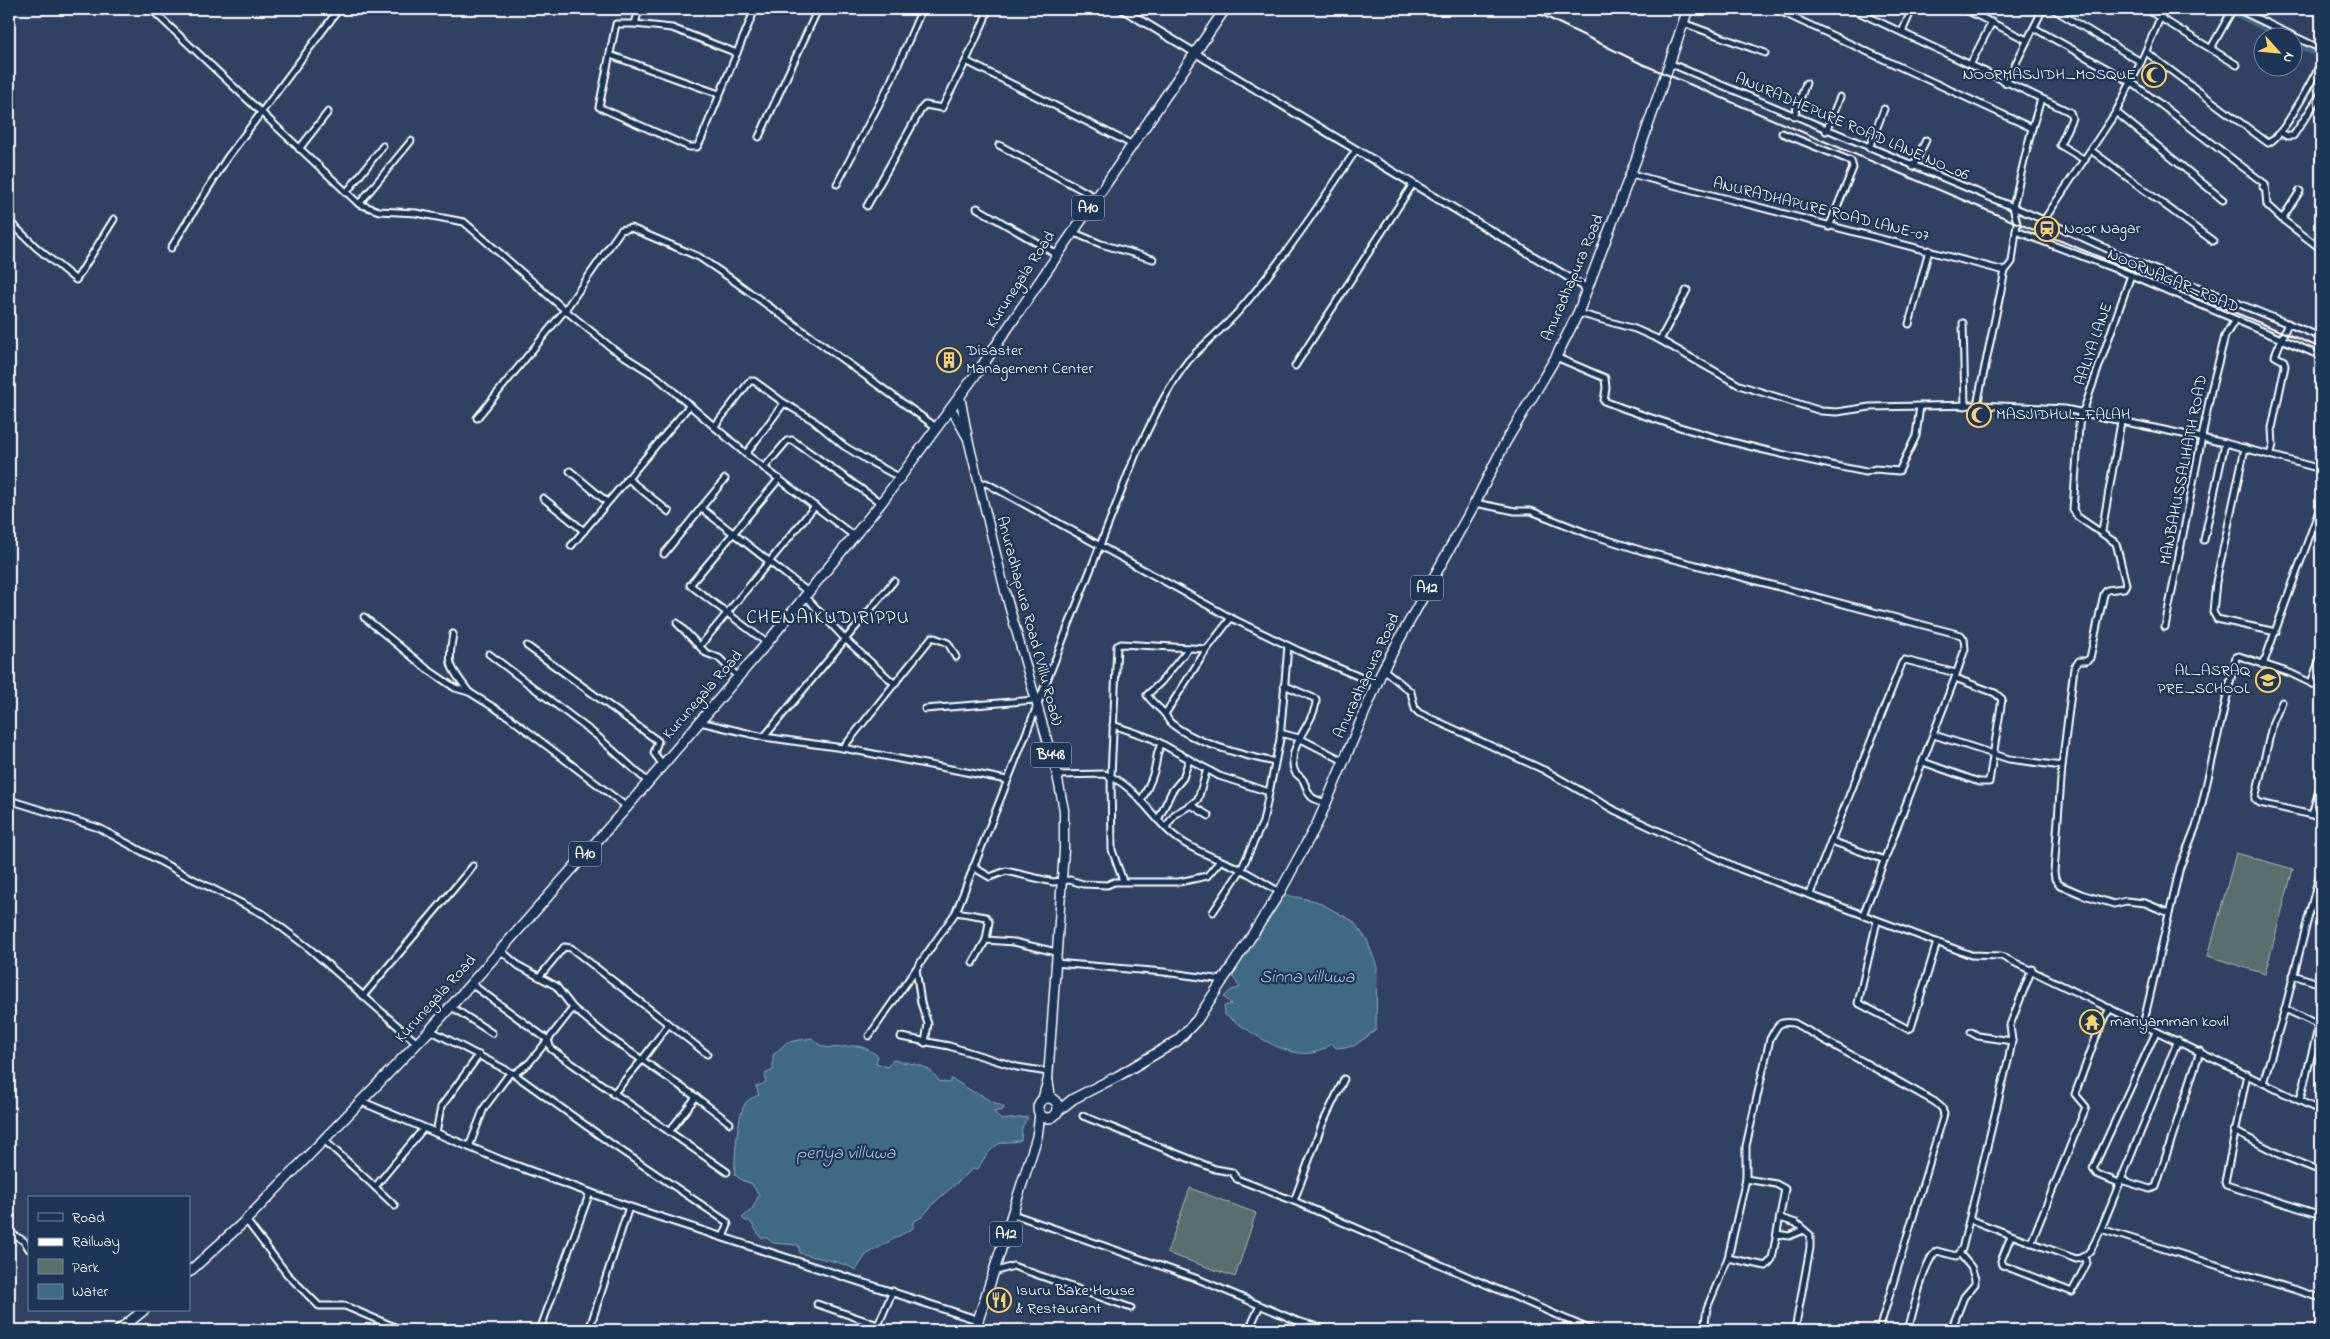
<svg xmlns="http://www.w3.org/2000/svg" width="2330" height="1339" viewBox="0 0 2330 1339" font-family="'Indie Flower',sans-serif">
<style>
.green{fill:#58706d;stroke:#acb8b6}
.water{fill:#3f6b84;stroke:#8ca6b5}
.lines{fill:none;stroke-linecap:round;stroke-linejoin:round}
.canal{stroke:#3f6b84;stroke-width:5.5}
.minor-casing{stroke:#fff;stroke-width:9}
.tertiary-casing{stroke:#fff;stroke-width:10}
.primary-casing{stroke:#fff;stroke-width:11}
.trunk-casing{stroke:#fff;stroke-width:12}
.minor{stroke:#1d3557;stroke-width:5}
.tertiary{stroke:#1d3557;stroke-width:6}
.primary{stroke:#1d3557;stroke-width:8}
.trunk{stroke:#1d3557;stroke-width:9}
.rail{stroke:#fff;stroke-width:2}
.labels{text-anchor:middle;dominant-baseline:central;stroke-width:4.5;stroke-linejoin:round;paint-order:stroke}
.shield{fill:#1d3557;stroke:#bbc2cd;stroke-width:1}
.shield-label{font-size:15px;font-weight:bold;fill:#fff}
.poi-label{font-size:16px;fill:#fff;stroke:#1d3557;text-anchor:start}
.street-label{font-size:16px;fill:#fff;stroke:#1d3557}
.water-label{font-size:18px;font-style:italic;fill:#b2c4ce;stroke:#1d3557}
.quarter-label{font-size:19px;letter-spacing:1px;fill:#fff;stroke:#1d3557}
</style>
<rect width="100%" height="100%" fill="#314161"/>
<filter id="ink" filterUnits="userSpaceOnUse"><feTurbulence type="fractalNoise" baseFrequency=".02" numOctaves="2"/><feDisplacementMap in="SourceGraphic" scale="10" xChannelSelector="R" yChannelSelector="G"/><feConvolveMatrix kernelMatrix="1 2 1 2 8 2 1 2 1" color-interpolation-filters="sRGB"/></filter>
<g filter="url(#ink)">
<!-- green -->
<g class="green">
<path d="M2236,853l57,16 -28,105 -57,-18z"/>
<path d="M1190,1188l66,25 -21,64 -68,-24z"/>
</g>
<!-- water -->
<g class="water">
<path d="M1281,894l35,7 37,20 14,19 10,27 -1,63 -22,16 -18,2 -4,-5c-31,29 -79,-10 -107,-28l-1,-9 7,-2 -7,-7 7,-7 9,-2 -7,-11 3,-12z"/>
<path d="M812,1038c11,14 25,9 41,8 9,-1 18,5 25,10l-2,7 11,4 6,-7c21,5 34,2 46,21l10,2 2,-4c11,4 20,14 31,16l1,2 21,10 -1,3 -9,2 7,8 27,-3 -6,10 -1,13c-7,3 -12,1 -19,3 -10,2 -20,18 -24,26h-5l-37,32 -14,16 -9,5v6l-47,27 -10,15c-18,-10 -37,-11 -56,-17l-2,-8 -25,-2 -6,-5h-6l-11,-17h-5l-3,-3 10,-9 7,-14 -8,-12 -8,-2 -8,-6c-1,-15 2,-58 10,-71 3,-5 9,-7 14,-9l-3,-9 8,-2 2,-4 -1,-6 8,-4v-15l14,-13z"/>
</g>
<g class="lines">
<!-- canal -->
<g class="canal">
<path d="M2237,11l1,4 47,23"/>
<path d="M2292,42l28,14"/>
</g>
<defs>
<g id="minor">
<path d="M151,9l208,195 20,7 37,2 48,9 101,88 48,39 44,28 89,77 108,82"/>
<path d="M639,9l-4,15h-19l-17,83 90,40h8l4,-7 54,-131"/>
<path d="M1775,9l257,119"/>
<path d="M1852,9l218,103 2,6 -12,27 25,15"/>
<path d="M1964,9l63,31"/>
<path d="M2053,9l88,53"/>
<path d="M2146,9l91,56"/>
<path d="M2237,9l84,40"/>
<path d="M1683,23l82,30"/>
<path d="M635,24l37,4 65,25"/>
<path d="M2034,28l97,54 134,102"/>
<path d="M1902,32l10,-23"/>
<path d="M2211,48l22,-39"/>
<path d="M2146,52l122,91c14,-4 46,-66 53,-81"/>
<path d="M610,55l109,39"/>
<path d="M966,61l18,-40 2,-6 -4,-6"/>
<path d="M1669,63l344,144 4,16 -5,39 -7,9 -28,134"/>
<path d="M1970,65l22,-43"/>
<path d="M2006,83l37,-74"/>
<path d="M2041,99l-9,29 -19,79 31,13 72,-108 25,-50 23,-53"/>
<path d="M2116,112l107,88"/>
<path d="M1794,116l12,-33"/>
<path d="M1826,131l14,-34"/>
<path d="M2280,132l7,4h6l28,-42"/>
<path d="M1782,133l69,28 2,7 -24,59"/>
<path d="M759,137l59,-128"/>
<path d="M999,145l96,52"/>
<path d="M1869,148l15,-39"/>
<path d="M299,149l29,-37"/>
<path d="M2092,151l121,90"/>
<path d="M2321,152l-2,5 2,4"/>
<path d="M1913,167l13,-27"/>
<path d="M1631,174l374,97"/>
<path d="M837,184l54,-103 31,-72"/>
<path d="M2263,187l2,-3 2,21 15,14"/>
<path d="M2300,191l-18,28 39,30"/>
<path d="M346,193l37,-47"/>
<path d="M359,204l52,-63"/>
<path d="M867,206l55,-98 3,-3 17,3 24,-47 165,83"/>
<path d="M977,208l79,46"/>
<path d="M2044,220l92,42 185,75"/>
<path d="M9,221l28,27 39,32 38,-61"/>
<path d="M2016,231l115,44 190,81"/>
<path d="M1072,232l29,12 52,15"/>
<path d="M171,248l56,-90 112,-149"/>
<path d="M2131,275l-47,134 -4,4 -7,97 5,7 38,26 10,41 -2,4 -17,2 -3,4 -14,64 -4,3h-7l-5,7 -12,98 -8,106 1,7 5,6 21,9 33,10 12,-3 19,2 24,10"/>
<path d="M1578,313l57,16 25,11 79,45 82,26 16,1 33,-5 107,-2 88,4 160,34 96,26"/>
<path d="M1963,323l2,83"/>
<path d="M1909,324l20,-74"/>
<path d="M1660,340l27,-50"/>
<path d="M1556,357l49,21 1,10 -2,13c85,33 173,54 262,71l9,-3 24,2 17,-35 4,-30"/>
<path d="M1295,366l118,-182"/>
<path d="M784,403l29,17 31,26 23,14 32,17"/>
<path d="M477,418l88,-108 56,-80 10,-2 68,29 31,21 206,149"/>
<path d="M714,427l36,-46h4l30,22 -38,51"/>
<path d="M2245,448l-29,134 -3,30 4,7 59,13"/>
<path d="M2270,455l3,-10 -1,-17 13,-62 -1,-5 -9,-5 13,-33"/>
<path d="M764,468l23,-27 5,-1 89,63"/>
<path d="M570,471l37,31"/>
<path d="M627,478l42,34"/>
<path d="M725,479l-24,29 107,84"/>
<path d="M979,484l7,-1 245,135 68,33 77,33"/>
<path d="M543,498l41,33"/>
<path d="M1475,503l40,8h16l58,23 54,17 318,84 3,4 1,10 -10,29 -92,237"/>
<path d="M2102,531l19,-109"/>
<path d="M2204,540l21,-97"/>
<path d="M571,546l119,-141"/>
<path d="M664,554l37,-46"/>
<path d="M805,596l41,44 49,44"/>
<path d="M364,617l63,52 28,19 14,4 40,25 118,90"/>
<path d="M677,623l29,30 13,5 19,19"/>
<path d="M2165,627l46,-236 14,-55 10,-16"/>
<path d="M453,634c-6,33 -3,32 16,58"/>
<path d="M767,643l-77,-58 89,-106"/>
<path d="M527,646l131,95 -4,12 9,12"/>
<path d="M700,646l115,-140"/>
<path d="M1189,648l-28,34 -14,13c6,9 11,11 18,19 2,3 3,7 6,9 23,20 74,33 104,39"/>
<path d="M489,654l107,81 52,47"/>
<path d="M2263,665l58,-160"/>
<path d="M1383,669l28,23 4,17 4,4 125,57 72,41 124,58 231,86 30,1 320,155"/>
<path d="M2311,683l10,-27"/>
<path d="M1284,685l32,14c1,22 -32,48 -21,73 2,3 6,5 8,8 8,16 3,17 23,23"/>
<path d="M2282,702l-9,20 -18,77 5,4 52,12"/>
<path d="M925,709l110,-9"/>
<path d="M1165,714l42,-65"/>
<path d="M700,722l64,15 79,11 164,32"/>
<path d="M1113,725l40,14 66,37 50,16"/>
<path d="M1280,733l19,5 45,23"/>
<path d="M1934,735l75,24 53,7"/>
<path d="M764,737l130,-156"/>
<path d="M843,748l89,-111 16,6 8,14"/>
<path d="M1923,762l56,20h10l13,-83 -7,-6 -40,-15"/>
<path d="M1057,775l47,-1c29,9 46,41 68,60 20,17 45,24 68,35 14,7 27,16 40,23"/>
<path d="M2321,783l-9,32 9,3"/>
<path d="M9,800l90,28 86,47 80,40 45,34 107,94"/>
<path d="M1141,801c6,-11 13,-25 15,-38 1,-8 1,-11 5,-19"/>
<path d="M1191,805l18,11"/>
<path d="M1158,820l14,-29 11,-13 6,-18"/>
<path d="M1166,827l9,-13 16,-9 7,-6 9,-30"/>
<path d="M1831,841l54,19"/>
<path d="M973,867l17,10 16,-6 47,11 17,-2 13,4 24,1 7,-3h65l28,-6 13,-15"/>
<path d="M1123,881l-11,-31 -1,-74 6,-130 4,-2 86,5 24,-31"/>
<path d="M1810,894l92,-231 3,-3 51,13"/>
<path d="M956,912l30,5 3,5 -3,18 28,2 42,10"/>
<path d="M1213,912l28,-42 22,-48 17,-83 8,-93"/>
<path d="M1877,921l-19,82 50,26 3,-1 26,-86"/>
<path d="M500,950l19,16 37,20 17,22 -25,32 3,9 176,123"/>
<path d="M973,963l13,-23"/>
<path d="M1055,963l109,9 59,8"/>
<path d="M916,969l5,34 7,21 -3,19"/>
<path d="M2293,975l28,9"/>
<path d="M540,976l24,-29 7,1 136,106"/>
<path d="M470,983l78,57 -19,23 -15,11"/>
<path d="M364,995l109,-129"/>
<path d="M450,1006l42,27"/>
<path d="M573,1008l33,27 36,25 26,-35"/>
<path d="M2285,1009l36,17"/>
<path d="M2143,1025l37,-158 18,-46 38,-164 3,-1 51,17 31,15"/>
<path d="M430,1030l84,44 99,71 114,77 1,3 -5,12"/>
<path d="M1971,1032l7,4 34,5"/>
<path d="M869,1036l87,-124 180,-458c16,-32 30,-65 52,-93 15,-17 34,-31 49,-48 44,-50 82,-107 119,-163"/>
<path d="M901,1037l48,9 68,21 31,5"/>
<path d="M2247,1074l-22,108 1,3 95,30"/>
<path d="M2263,1083l22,-74 36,-141"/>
<path d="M613,1094l29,-34 54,37"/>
<path d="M2300,1100l21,-83"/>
<path d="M1083,1116l132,53 17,3 5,7 57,22 297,129"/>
<path d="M2234,1131l49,25 38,15"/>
<path d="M669,1132l27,-35 34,26"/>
<path d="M436,1133l5,-26 38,-52"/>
<path d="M324,1140l51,47 48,-58"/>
<path d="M469,1147l15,-39 26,-35"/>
<path d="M2121,1180l57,-140"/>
<path d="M2119,1183l-22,-9 -4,-5 63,-137"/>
<path d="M375,1187l20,19"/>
<path d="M1294,1201l28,-76 22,-46"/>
<path d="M1013,1214l185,65 99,42 32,9"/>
<path d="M1780,1218l16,5 14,12v13l-15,82"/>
<path d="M246,1220l41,54 32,32h26l57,24"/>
<path d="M1971,1220l105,39c15,-2 19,-18 25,-30l220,69"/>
<path d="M2101,1229l20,-49 29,9 6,-2 44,-136"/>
<path d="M9,1232l15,9 5,8"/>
<path d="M1777,1234l12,2 15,-6"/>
<path d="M2011,1236l-10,25 1,4 70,27 15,-29 -3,-5"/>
<path d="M2031,1243l55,-136 -11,-13 21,-57 14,-29"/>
<path d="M1728,1258l38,8 6,-7 13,-70 -9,-5 -30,-5"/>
<path d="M994,1272l19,-6 118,42"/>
<path d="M817,1304l61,21"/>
<path d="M540,1330l50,-138"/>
<path d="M589,1330l40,-123"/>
<path d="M881,1330l-3,-5 15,-34"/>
<path d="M1249,1330l11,-25"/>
<path d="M1704,1330l3,-22 21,-50 18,-79v-33l24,-107c8,-14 7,-18 24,-16l141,79 7,6 2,6 -65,216"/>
<path d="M1908,1330c5,-16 16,-71 29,-79l19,5 6,-7 47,-192 3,-16 -2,-16 22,-56"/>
<path d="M1951,1330l13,-33 11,-13v-5l-4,-12 -11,-13"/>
<path d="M2317,1330l4,-10"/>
</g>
<g id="tertiary">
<path d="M1122,9l466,280"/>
<path d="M360,1101l143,60 126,46 349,113"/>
</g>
<g id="primary">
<path d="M960,396l8,43 38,156 51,180 7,35v40l-16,229 -6,21"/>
<path d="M951,408l16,29"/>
<path d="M1048,1079l3,19"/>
</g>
<g id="trunk">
<circle cx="1048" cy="1108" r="10"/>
<path d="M1058,1111l15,-12 45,-23 59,-35 20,-21 83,-128 38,-70 65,-153 92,-166 30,-60 51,-86 22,-44 62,-164 48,-140"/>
<path d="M189,1272l57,-52 184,-190 197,-223 140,-164 114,-140 101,-137 243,-357"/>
<path d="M119,1330l25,-20"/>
<path d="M975,1330l62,-193 3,-23"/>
</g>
</defs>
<!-- minor casing -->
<use href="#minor" class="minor-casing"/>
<!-- tertiary casing -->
<use href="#tertiary" class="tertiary-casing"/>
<!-- primary casing -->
<use href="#primary" class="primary-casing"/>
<!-- trunk casing -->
<use href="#trunk" class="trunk-casing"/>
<!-- minor -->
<use href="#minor" class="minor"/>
<!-- tertiary -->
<use href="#tertiary" class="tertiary"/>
<!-- primary -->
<use href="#primary" class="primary"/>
<!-- trunk -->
<use href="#trunk" class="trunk"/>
<!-- rail -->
<path class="rail" d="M1530,9l112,55 375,159 304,125"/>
</g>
</g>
<!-- icons -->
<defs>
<symbol id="mosque-ring" viewBox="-11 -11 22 22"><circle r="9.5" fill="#1d3557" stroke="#ffd166" stroke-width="1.5"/><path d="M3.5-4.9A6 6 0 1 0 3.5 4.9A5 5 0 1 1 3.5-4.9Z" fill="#ffd166"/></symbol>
<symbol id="station-ring" viewBox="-11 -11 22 22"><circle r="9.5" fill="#1d3557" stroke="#ffd166" stroke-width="1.5"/><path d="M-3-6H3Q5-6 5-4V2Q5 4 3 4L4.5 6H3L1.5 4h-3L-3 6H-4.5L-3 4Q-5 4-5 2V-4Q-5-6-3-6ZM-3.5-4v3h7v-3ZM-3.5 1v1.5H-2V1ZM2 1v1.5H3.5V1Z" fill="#ffd166"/></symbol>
<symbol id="building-ring" viewBox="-11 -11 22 22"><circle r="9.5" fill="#1d3557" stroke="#ffd166" stroke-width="1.5"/><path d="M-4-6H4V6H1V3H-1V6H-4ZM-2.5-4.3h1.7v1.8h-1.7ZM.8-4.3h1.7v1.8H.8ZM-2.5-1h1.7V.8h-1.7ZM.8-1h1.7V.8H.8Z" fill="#ffd166"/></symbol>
<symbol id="school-ring" viewBox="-11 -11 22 22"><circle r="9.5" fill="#1d3557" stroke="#ffd166" stroke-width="1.5"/><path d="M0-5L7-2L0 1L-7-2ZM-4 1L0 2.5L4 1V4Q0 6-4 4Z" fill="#ffd166"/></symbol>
<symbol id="temple-ring" viewBox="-11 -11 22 22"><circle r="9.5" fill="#1d3557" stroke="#ffd166" stroke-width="1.5"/><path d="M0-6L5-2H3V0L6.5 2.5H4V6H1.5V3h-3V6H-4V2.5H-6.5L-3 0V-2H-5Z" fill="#ffd166"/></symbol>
<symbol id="restaurant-ring" viewBox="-11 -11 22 22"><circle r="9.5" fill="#1d3557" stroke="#ffd166" stroke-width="1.5"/><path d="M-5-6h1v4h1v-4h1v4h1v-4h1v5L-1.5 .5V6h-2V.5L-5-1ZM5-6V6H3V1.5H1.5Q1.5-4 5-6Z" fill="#ffd166"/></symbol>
</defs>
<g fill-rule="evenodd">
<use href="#mosque-ring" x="2140" y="61" width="28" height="28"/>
<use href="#station-ring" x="2033" y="215" width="28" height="28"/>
<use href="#building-ring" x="935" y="346" width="28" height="28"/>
<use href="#mosque-ring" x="1965" y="401" width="28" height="28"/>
<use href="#school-ring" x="2254" y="666" width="28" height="28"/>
<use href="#temple-ring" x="2078" y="1008" width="28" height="28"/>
<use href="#restaurant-ring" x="985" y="1286" width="28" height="28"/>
</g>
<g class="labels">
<!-- shield labels -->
<g class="shield">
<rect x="1072" y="195.5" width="32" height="25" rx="4"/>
<rect x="1411" y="575.5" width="32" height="25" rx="4"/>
<rect x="1031" y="742.5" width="40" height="25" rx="4"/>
<rect x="569" y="841.5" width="32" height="25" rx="4"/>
<rect x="990" y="1221.5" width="32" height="25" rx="4"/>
</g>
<g class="shield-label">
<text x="1088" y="208">A10</text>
<text x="1427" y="588">A12</text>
<text x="1051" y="755">B448</text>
<text x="585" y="854">A10</text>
<text x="1006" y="1234">A12</text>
</g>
<!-- poi labels -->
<g class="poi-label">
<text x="2136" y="75" text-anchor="end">NOORMASJIDH_MOSQUE</text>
<text x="2064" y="229">Noor Nagar</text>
<text x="966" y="351">Disaster<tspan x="966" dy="18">Management Center</tspan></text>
<text x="1996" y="415">MASJIDHUL_FALAH</text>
<text x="2250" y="671" text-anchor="end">AL_ASRAQ<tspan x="2250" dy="18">PRE_SCHOOL</tspan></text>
<text x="2110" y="1022">mariyamman kovil</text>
<text x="1016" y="1291">Isuru Bake House<tspan x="1016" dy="18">&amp; Restaurant</tspan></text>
</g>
<!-- street labels -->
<g class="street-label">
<text transform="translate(1852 127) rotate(23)">ANURADHEPURE ROAD LANE NO_06</text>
<text transform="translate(1821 210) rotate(14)">ANURADHAPURE ROAD LANE-07</text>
<text transform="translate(1573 278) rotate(-67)">Anuradhapura Road</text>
<text transform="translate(1021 280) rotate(-57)">Kurunegala Road</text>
<text transform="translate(2173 281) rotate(23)">NOORNAGAR_ROAD</text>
<text transform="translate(2094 344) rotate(-71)">AALIYA LANE</text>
<text transform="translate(2184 470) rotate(-79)">MANBAHUSSALIHATH ROAD</text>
<text transform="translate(1029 621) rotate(75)">Anuradhapura Road (Villu Road)</text>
<text transform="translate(1367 676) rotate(-65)">Anuradhapura Road</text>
<text transform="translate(703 695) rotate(-49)">Kurunegala Road</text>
<text transform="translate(436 999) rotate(-48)">Kurunegala Road</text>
</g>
<!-- water labels -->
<g class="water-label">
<text x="1307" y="978">Sinna villuwa</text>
<text x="846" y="1154">periya villuwa</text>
</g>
<!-- quarter labels -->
<g class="quarter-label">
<text x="828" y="618">CHENAIKUDIRIPPU</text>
</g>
</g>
<!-- margin -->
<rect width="2330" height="1339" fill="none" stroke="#1d3557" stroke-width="30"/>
<rect x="15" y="15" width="2300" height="1309" fill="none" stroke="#fff" stroke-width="2" filter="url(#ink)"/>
<!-- legend -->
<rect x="28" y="1196" width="162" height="115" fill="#1d3557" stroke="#77869a"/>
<rect x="38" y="1213" width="25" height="8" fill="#1d3557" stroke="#77869a"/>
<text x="72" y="1222" font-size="15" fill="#ffffff">Road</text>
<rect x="38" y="1238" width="25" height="8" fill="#ffffff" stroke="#77869a"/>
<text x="72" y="1246" font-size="15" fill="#ffffff">Railway</text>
<rect x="38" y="1259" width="25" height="15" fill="#58706d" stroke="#77869a"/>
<text x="72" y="1272" font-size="15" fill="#ffffff">Park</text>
<rect x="38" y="1284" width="25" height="15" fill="#3f6b84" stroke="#77869a"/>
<text x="72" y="1296" font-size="15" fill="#ffffff">Water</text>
<!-- north arrow -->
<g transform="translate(2278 52) rotate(117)"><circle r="24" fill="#1d3557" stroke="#77869a"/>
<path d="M0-4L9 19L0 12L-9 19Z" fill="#ffd166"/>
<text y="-8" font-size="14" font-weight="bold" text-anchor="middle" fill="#ffffff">N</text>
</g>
</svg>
